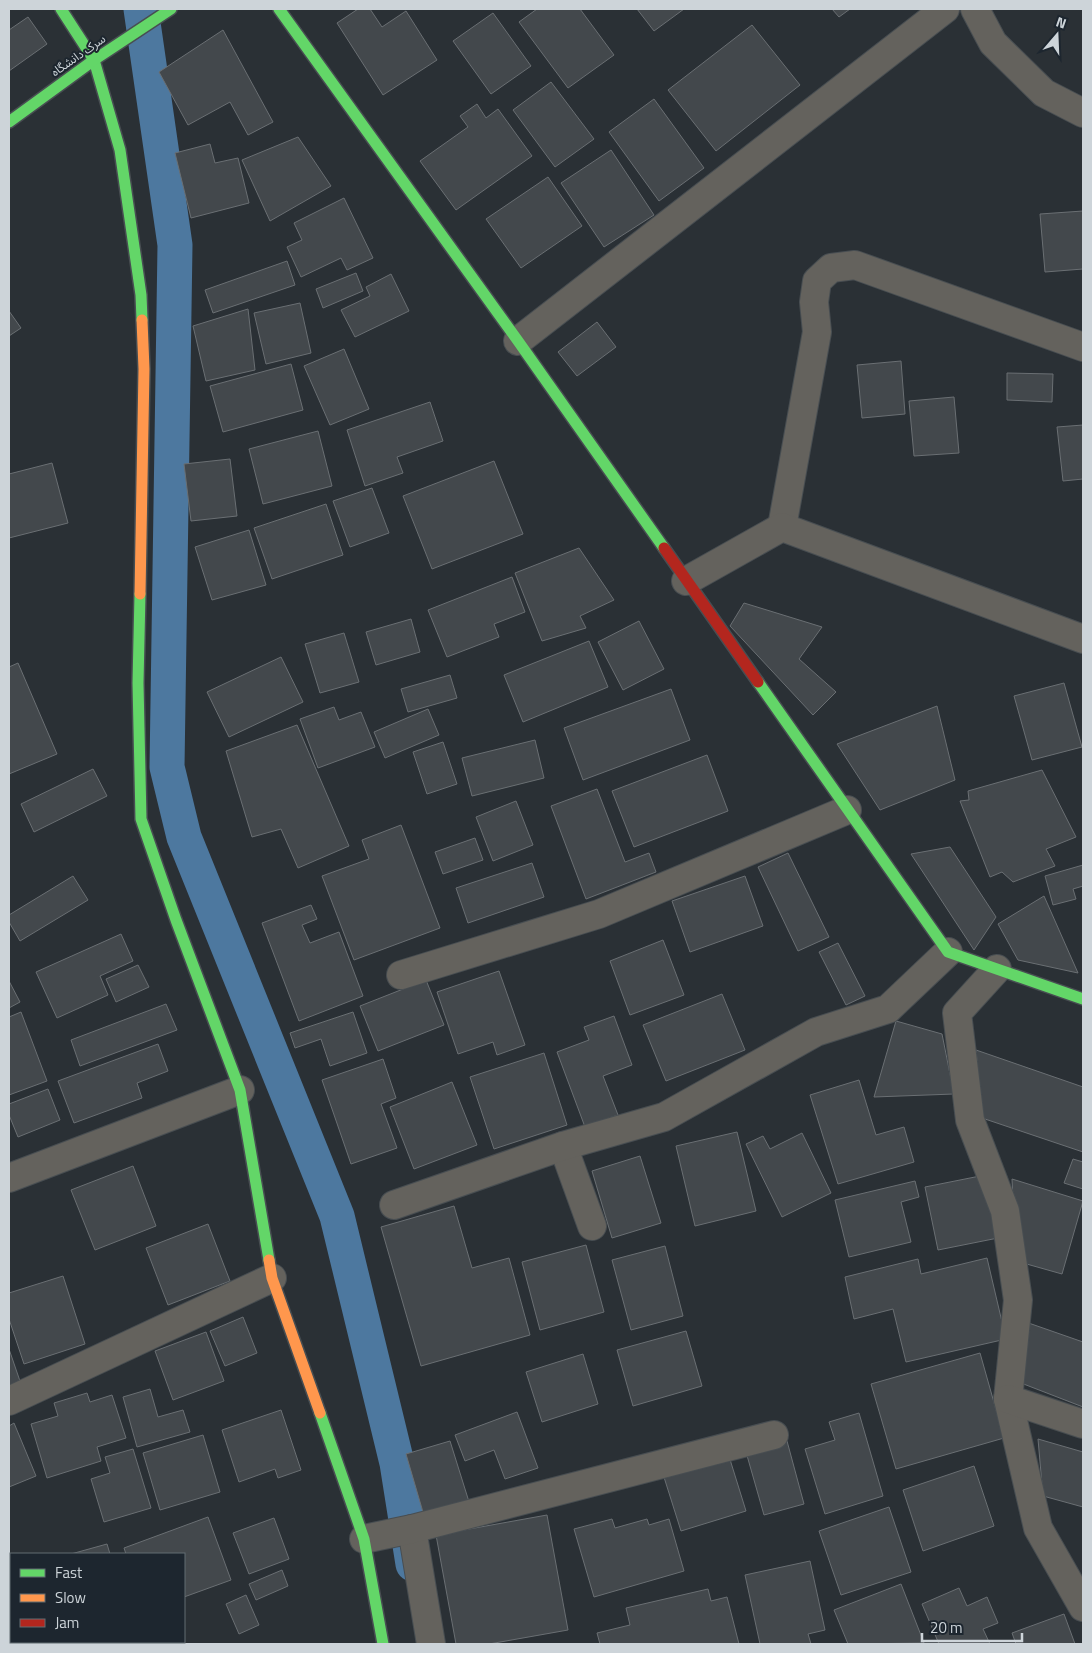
<svg xmlns="http://www.w3.org/2000/svg" width="1092" height="1653" viewBox="0 0 1092 1653" font-family="'Titillium Web','Noto Sans Arabic',sans-serif">
<style>
.lines{fill:none;stroke-linecap:round;stroke-linejoin:round}
.canal{stroke:#4d789f;stroke-width:35}
.building{fill:#43484c;stroke:#6a6f73}
.street-casing{stroke:#484e52;stroke-width:30}
.fast-casing{stroke:#484e52;stroke-width:14}
.slow-casing{stroke:#484e52;stroke-width:14}
.jam-casing{stroke:#484e52;stroke-width:14}
.street{stroke:#64625d;stroke-width:28}
.fast{stroke:#63d668;stroke-width:11}
.slow{stroke:#ff974d;stroke-width:11}
.jam{stroke:#b3261e;stroke-width:11}
.labels{text-anchor:middle;dominant-baseline:central;stroke-width:4;stroke-linejoin:round;paint-order:stroke}
.street-label{font-size:12px;fill:#cdd4d9;stroke:#1d262f}
</style>
<rect width="100%" height="100%" fill="#2a3035"/>
<g class="lines">
<!-- canal -->
<path class="canal" d="M141,9l34,236 -8,522 17,70 153,379 60,247 16,101"/>
</g>
<!-- building -->
<g class="building">
<path d="M358,9h12l12,18 24,-16 31,49 -54,35 -46,-72z"/>
<path d="M537,9h43l34,46 -46,33 -49,-66z"/>
<path d="M637,9h47l-30,22z"/>
<path d="M832,9h18l-11,8z"/>
<path d="M493,13l38,53 -40,28 -38,-53z"/>
<path d="M28,17l19,27 -38,27v-41z"/>
<path d="M752,25l48,60 -84,66 -48,-61z"/>
<path d="M223,30l50,92 -25,13 -18,-33 -42,23 -29,-53z"/>
<path d="M551,82l43,57 -39,28 -42,-57z"/>
<path d="M654,99l50,69 -45,33 -50,-69z"/>
<path d="M477,104l9,14 12,-9 34,47 -76,54 -36,-49 48,-34 -8,-11z"/>
<path d="M298,137l33,49 -61,35 -28,-61z"/>
<path d="M210,144l5,19 23,-5 11,45 -58,15 -16,-65z"/>
<path d="M611,150l43,65 -50,32 -43,-64z"/>
<path d="M548,177l34,49 -61,42 -35,-49z"/>
<path d="M344,198l29,60 -26,12 -6,-12 -40,19 -14,-30 15,-7 -8,-17z"/>
<path d="M1083,211v58l-38,3 -5,-58z"/>
<path d="M287,261l8,24 -82,28 -8,-23z"/>
<path d="M356,273l7,18 -40,17 -7,-19z"/>
<path d="M391,274l18,37 -54,26 -14,-27 29,-14 -4,-9z"/>
<path d="M300,303l11,50 -45,11 -12,-51z"/>
<path d="M248,309l7,61 -49,11 -13,-55z"/>
<path d="M9,311l12,17 -12,8z"/>
<path d="M597,322l19,25 -39,29 -19,-24z"/>
<path d="M344,349l25,60 -39,16 -26,-59z"/>
<path d="M901,361l4,53 -43,4 -5,-53z"/>
<path d="M291,364l12,46 -80,22 -13,-46z"/>
<path d="M1007,373l46,1 -1,28 -45,-2z"/>
<path d="M954,397l5,56 -45,3 -5,-55z"/>
<path d="M430,402l13,39 -46,16 6,16 -38,13 -18,-56z"/>
<path d="M1083,425v54l-20,2 -6,-54z"/>
<path d="M318,431l14,55 -69,18 -14,-55z"/>
<path d="M230,459l7,57 -46,5 -7,-57z"/>
<path d="M494,461l29,73 -91,35 -29,-73z"/>
<path d="M52,463l16,60 -59,15v-64z"/>
<path d="M372,488l17,45 -39,14 -17,-46z"/>
<path d="M326,504l17,51 -71,24 -18,-51z"/>
<path d="M249,530l17,55 -54,15 -17,-53z"/>
<path d="M579,548l35,52 -34,16 6,12 -44,13 -27,-68z"/>
<path d="M512,577l13,35 -31,12 5,13 -52,20 -19,-47z"/>
<path d="M744,603l78,24 -23,32 37,33 -23,23 -83,-89z"/>
<path d="M411,619l9,33 -44,13 -10,-33z"/>
<path d="M639,621l25,48 -41,21 -25,-48z"/>
<path d="M344,633l15,49 -39,11 -15,-49z"/>
<path d="M589,641l19,46 -85,35 -19,-47z"/>
<path d="M281,657l22,45 -74,35 -22,-45z"/>
<path d="M18,663l39,91 -48,20v-107z"/>
<path d="M450,675l7,23 -49,14 -7,-23z"/>
<path d="M1064,683l18,64 -50,13 -18,-64z"/>
<path d="M671,689l19,51 -107,40 -19,-52z"/>
<path d="M937,706l18,74 -75,30 -43,-66z"/>
<path d="M334,707l5,13 22,-8 14,35 -57,21 -18,-49z"/>
<path d="M428,709l11,26 -54,23 -11,-26z"/>
<path d="M297,725l52,121 -51,22 -17,-39 -29,8 -26,-86z"/>
<path d="M535,740l9,38 -72,18 -10,-38z"/>
<path d="M443,742l14,42 -30,10 -14,-42z"/>
<path d="M707,755l21,56 -94,36 -22,-56z"/>
<path d="M93,769l14,27 -73,36 -13,-28z"/>
<path d="M1042,770l34,67 -30,12 9,17 -42,16 -11,-10 -12,5 -30,-76 9,-1 -1,-9z"/>
<path d="M597,789l28,73 24,-9 7,19 -70,27 -35,-93z"/>
<path d="M516,801l17,44 -40,16 -17,-44z"/>
<path d="M401,825l39,103 -86,32 -32,-84 47,-17 -7,-19z"/>
<path d="M475,838l8,22 -40,14 -8,-22z"/>
<path d="M950,847l46,70 -22,33 -63,-96z"/>
<path d="M788,853l41,84 -31,14 -40,-84z"/>
<path d="M532,863l12,34 -76,26 -12,-35z"/>
<path d="M1083,865v21l-10,3 3,10 -23,6 -8,-29z"/>
<path d="M73,876l15,24 -68,41 -11,-19v-7z"/>
<path d="M745,876l18,50 -73,26 -18,-51z"/>
<path d="M1044,896l34,77 -60,-13 -20,-36z"/>
<path d="M311,905l6,14 -15,6 8,18 29,-11 24,64 -64,25 -37,-98z"/>
<path d="M121,934l12,27 -33,15 8,19 -51,23 -21,-46z"/>
<path d="M663,940l21,55 -54,20 -20,-54z"/>
<path d="M838,943l27,53 -19,9 -27,-53z"/>
<path d="M138,965l11,22 -33,15 -10,-23z"/>
<path d="M499,971l26,74 -28,10 -4,-13 -35,12 -21,-62z"/>
<path d="M426,980l18,45 -66,26 -18,-45z"/>
<path d="M9,981l11,21 -11,6z"/>
<path d="M722,994l23,56 -79,31 -23,-56z"/>
<path d="M166,1004l11,26 -97,36 -9,-26z"/>
<path d="M21,1012l26,69 -38,14v-78z"/>
<path d="M353,1012l14,41 -37,13 -9,-27 -26,9 -5,-15z"/>
<path d="M614,1016l18,49 -29,11 15,39 -33,12 -28,-75 32,-12 -5,-13z"/>
<path d="M896,1021l46,13 12,60 -80,3z"/>
<path d="M158,1044l10,27 -31,12 5,15 -68,25 -16,-42z"/>
<path d="M976,1050l107,37v65l-101,-34z"/>
<path d="M544,1053l23,72 -73,24 -24,-72z"/>
<path d="M383,1059l13,39 -15,6 16,44 -46,16 -29,-84z"/>
<path d="M859,1080l17,55 28,-8 10,35 -76,22 -28,-89z"/>
<path d="M452,1082l25,63 -63,24 -24,-62z"/>
<path d="M48,1089l12,31 -42,17 -9,-22v-11z"/>
<path d="M737,1132l19,79 -61,15 -19,-80z"/>
<path d="M802,1133l29,60 -49,24 -36,-73 17,-8 7,13z"/>
<path d="M640,1156l21,67 -49,15 -20,-67z"/>
<path d="M1073,1159l10,3v27l-19,-6z"/>
<path d="M133,1166l23,60 -61,24 -24,-60z"/>
<path d="M985,1175l13,63 -60,12 -13,-63z"/>
<path d="M1012,1179l71,22 -21,73 -46,-13z"/>
<path d="M915,1181l4,16 -18,5 10,40 -62,15 -14,-57z"/>
<path d="M454,1206l18,62 37,-10 21,77 -109,31 -40,-139z"/>
<path d="M208,1224l22,57 -62,24 -22,-57z"/>
<path d="M586,1245l18,67 -64,18 -18,-68z"/>
<path d="M665,1246l18,70 -52,14 -19,-70z"/>
<path d="M987,1258l19,81 -100,23 -13,-53 -39,10 -9,-42 73,-18 3,15z"/>
<path d="M63,1276l22,68 -61,20 -15,-45v-26z"/>
<path d="M243,1317l14,36 -32,13 -15,-35z"/>
<path d="M1020,1320l63,22v65l-62,-24z"/>
<path d="M686,1331l16,55 -69,20 -16,-56z"/>
<path d="M206,1332l18,49 -51,19 -18,-49z"/>
<path d="M9,1349l13,38 -13,5z"/>
<path d="M980,1353l24,85 -108,31 -25,-85z"/>
<path d="M583,1354l15,50 -56,18 -16,-50z"/>
<path d="M150,1389l8,28 25,-7 7,22 -53,15 -14,-50z"/>
<path d="M87,1393l3,9 22,-7 14,43 -29,9 4,14 -54,17 -16,-54 27,-8 -4,-13z"/>
<path d="M281,1410l20,60 -23,8 -3,-9 -36,13 -17,-52z"/>
<path d="M517,1412l21,56 -33,11 -11,-29 -29,11 -10,-26z"/>
<path d="M859,1413l24,83 -58,18 -20,-65 30,-9 -6,-18z"/>
<path d="M14,1423l22,53 -27,11v-61z"/>
<path d="M203,1435l17,57 -60,18 -17,-57z"/>
<path d="M1038,1439l45,13v55l-40,-11z"/>
<path d="M450,1441l20,64 -45,14 -19,-65z"/>
<path d="M787,1441l17,63 -40,11 -18,-63z"/>
<path d="M133,1449l18,59 -47,14 -13,-43 19,-6 -5,-16z"/>
<path d="M728,1453l18,58 -65,20 -18,-57z"/>
<path d="M974,1466l20,60 -71,25 -20,-61z"/>
<path d="M889,1507l22,65 -70,23 -22,-64z"/>
<path d="M547,1515l21,115 -79,14h-33l-20,-109z"/>
<path d="M208,1517l23,63 -47,17v-43h-58l-2,-6z"/>
<path d="M274,1518l15,41 -40,15 -16,-41z"/>
<path d="M612,1519l3,9 32,-9 2,6 20,-6 15,52 -90,26 -20,-68z"/>
<path d="M107,1544l3,10h-39z"/>
<path d="M810,1561l15,69 -17,4 3,10h-51l-15,-69z"/>
<path d="M282,1570l6,16 -32,14 -7,-16z"/>
<path d="M901,1584l23,59 -76,1 -14,-34z"/>
<path d="M959,1588l8,18 20,-9 11,26 -15,6 7,15h-51l-17,-40z"/>
<path d="M708,1589l3,12 16,-4 12,47h-139l-3,-11 33,-8 -4,-17z"/>
<path d="M246,1595l13,30 -20,9 -13,-30z"/>
<path d="M1064,1614l11,30h-59l-4,-11z"/>
<path d="M11,1620v22h16v2h-18v-23z"/>
<path d="M34,1642h59l1,2h-59z"/>
</g>
<g class="lines">
<defs>
<g id="street">
<path d="M975,9l18,34 51,50 39,20"/>
<path d="M518,341l427,-332"/>
<path d="M782,527l35,-195 -3,-30 3,-21 14,-13 24,-3 228,82"/>
<path d="M686,581l96,-54 301,112"/>
<path d="M997,969l-40,44 13,107 35,91 13,89 -10,99 30,129 45,79"/>
<path d="M401,975l198,-61 248,-104"/>
<path d="M563,1146l29,80"/>
<path d="M9,1178l231,-88"/>
<path d="M394,1205l169,-59 101,-29 152,-85 72,-23 60,-57"/>
<path d="M1008,1399l75,25"/>
<path d="M9,1401l263,-123"/>
<path d="M412,1529l19,115"/>
<path d="M364,1539l48,-10 362,-94"/>
</g>
<g id="fast">
<path d="M61,9l33,51 26,90 21,145 1,25"/>
<path d="M279,9l239,332 146,207"/>
<path d="M9,122l85,-62 77,-51"/>
<path d="M140,594l-2,89 3,136 35,101 64,170 29,170"/>
<path d="M758,682l190,270 135,47"/>
<path d="M320,1413l44,126 19,105"/>
</g>
<g id="slow">
<path d="M140,594l4,-225 -2,-49"/>
<path d="M269,1260l3,18 48,135"/>
</g>
<path id="jam" d="M664,548l94,134"/>
</defs>
<!-- street casing -->
<use href="#street" class="street-casing"/>
<!-- fast casing -->
<use href="#fast" class="fast-casing"/>
<!-- slow casing -->
<use href="#slow" class="slow-casing"/>
<!-- jam casing -->
<use href="#jam" class="jam-casing"/>
<!-- street -->
<use href="#street" class="street"/>
<!-- fast -->
<use href="#fast" class="fast"/>
<!-- slow -->
<use href="#slow" class="slow"/>
<!-- jam -->
<use href="#jam" class="jam"/>
</g>
<g class="labels">
<!-- street labels -->
<g class="street-label">
<text transform="translate(78 55) rotate(-35)">سرک دانشگاه</text>
</g>
</g>
<!-- border -->
<rect width="1092" height="1653" fill="none" stroke="#cdd4d9" stroke-width="20"/>
<!-- legend -->
<rect x="10" y="1553" width="175" height="90" fill="#1d262f" stroke="#636c73"/>
<rect x="20" y="1569" width="25" height="8" fill="#63d668" stroke="#636c73"/>
<text x="55" y="1578" font-size="15" fill="#cdd4d9">Fast</text>
<rect x="20" y="1594" width="25" height="8" fill="#ff974d" stroke="#636c73"/>
<text x="55" y="1603" font-size="15" fill="#cdd4d9">Slow</text>
<rect x="20" y="1619" width="25" height="8" fill="#b3261e" stroke="#636c73"/>
<text x="55" y="1628" font-size="15" fill="#cdd4d9">Jam</text>
<!-- north arrow -->
<g transform="translate(1057 35) rotate(19)" stroke="#1d262f" stroke-width="4" paint-order="stroke">
<path d="M0-4L9 19L0 12L-9 19Z" fill="#cdd4d9"/>
<text y="-8" font-size="14" font-weight="bold" text-anchor="middle" fill="#cdd4d9">N</text>
</g>
<!-- scale -->
<path d="M922 1633v8h100v-8" fill="none" stroke="#cdd4d9" stroke-width="2.5"/>
<text x="930" y="1633" font-size="15" fill="#cdd4d9" stroke="#1d262f" stroke-width="4" paint-order="stroke">20 m</text>
</svg>
